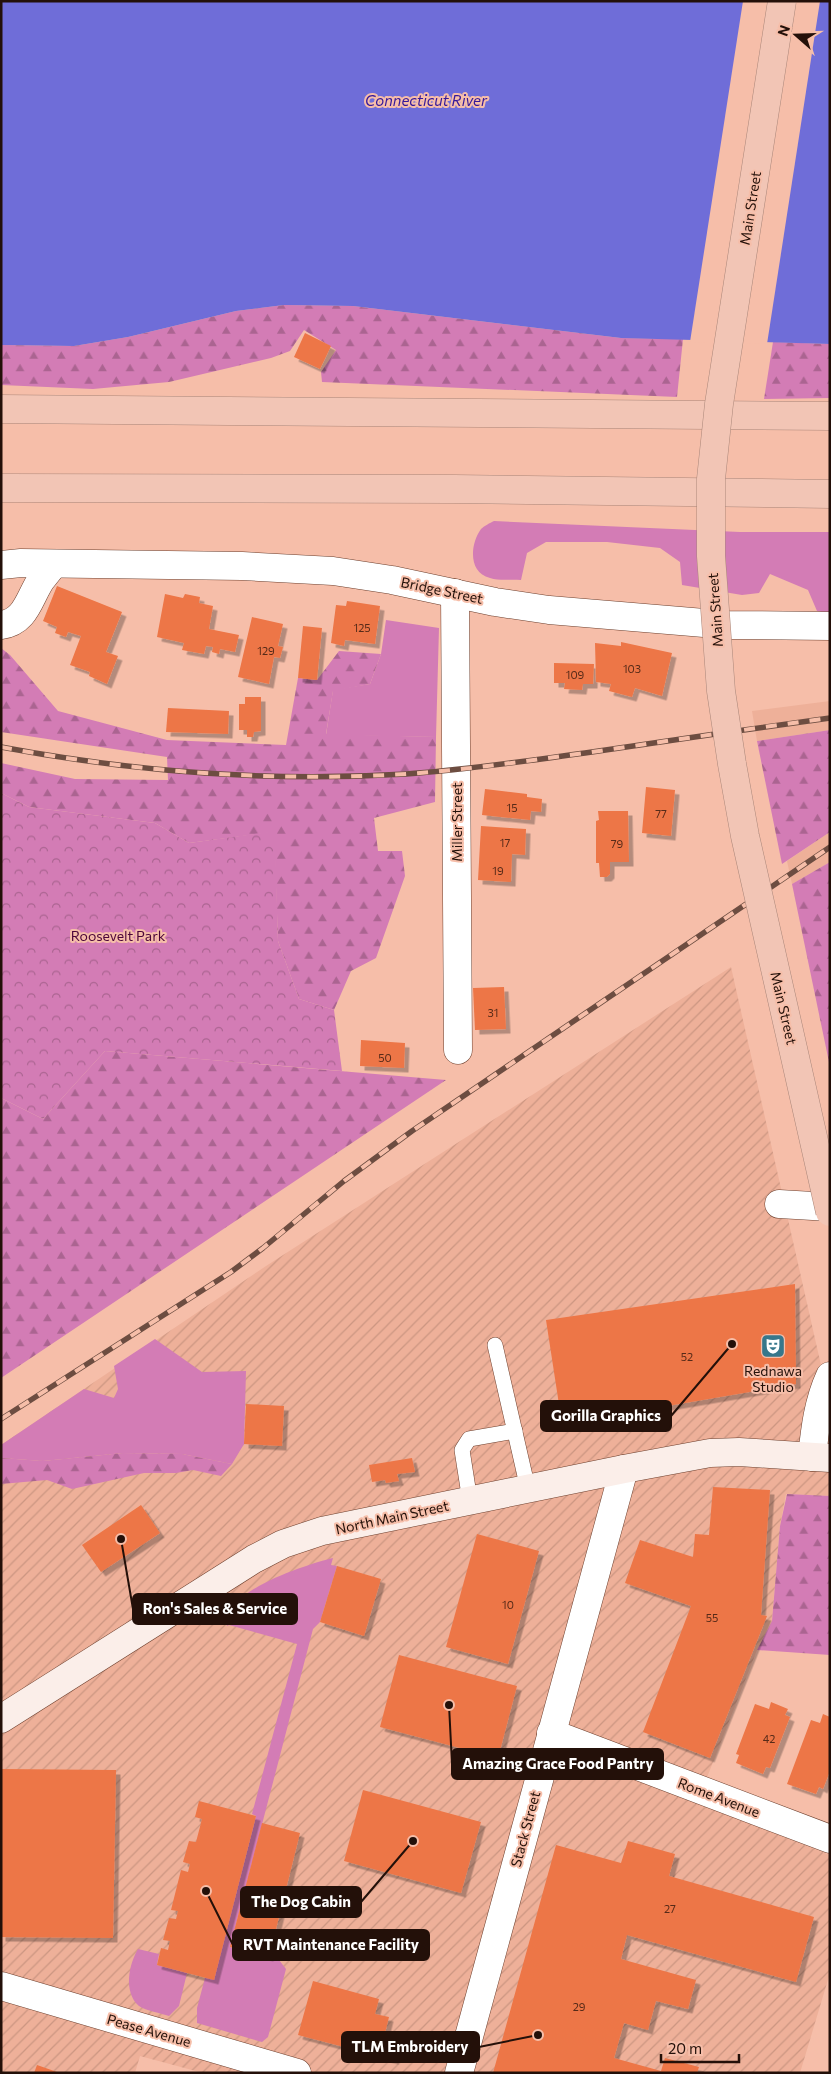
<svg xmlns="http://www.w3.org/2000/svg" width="831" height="2074" viewBox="0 0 831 2074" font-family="Commissioner,sans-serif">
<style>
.built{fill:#eeb099}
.industrial{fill:url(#industrial-furrows)}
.grass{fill:#d37cb5}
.forest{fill:url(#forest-firs)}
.park{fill:url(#park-crowns)}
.water{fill:#6f6dd8}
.pier{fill:#f6bea9}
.building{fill:#ed7647;filter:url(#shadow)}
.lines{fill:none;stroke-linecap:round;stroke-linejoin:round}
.lane-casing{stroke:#6d3f2d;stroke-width:16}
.street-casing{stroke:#6d3f2d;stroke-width:29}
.secondary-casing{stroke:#6d3f2d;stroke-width:29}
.highway-casing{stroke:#aa8679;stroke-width:29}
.lane{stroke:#fff;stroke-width:15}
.street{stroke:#fff;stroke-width:28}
.secondary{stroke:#fbeee9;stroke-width:28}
.highway{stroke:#f2c5b5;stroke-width:28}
.rail-casing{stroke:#6d4d41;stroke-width:5.5}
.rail{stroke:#f6bea9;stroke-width:4;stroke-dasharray:11;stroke-linecap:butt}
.highway-bridge-casing{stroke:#aa8679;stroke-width:29;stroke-linecap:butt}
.highway-bridge{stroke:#f2c5b5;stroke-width:28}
.labels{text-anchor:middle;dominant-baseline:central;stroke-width:4;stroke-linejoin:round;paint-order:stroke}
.number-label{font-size:11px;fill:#562a18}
.street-label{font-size:14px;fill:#231009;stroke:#f6bea9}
.park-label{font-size:14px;fill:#4b0539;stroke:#f6bea9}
.poi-label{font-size:14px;fill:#231009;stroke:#f6bea9}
.water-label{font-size:15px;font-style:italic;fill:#35189a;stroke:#f6bea9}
.leader{fill:none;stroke:#231009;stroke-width:2}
.callout-dot{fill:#231009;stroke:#f6bea9;stroke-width:2}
.callout{fill:#231009;stroke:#231009;stroke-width:2}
.callout-label{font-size:15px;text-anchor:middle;font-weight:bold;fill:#fff}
</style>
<defs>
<pattern id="industrial-furrows" width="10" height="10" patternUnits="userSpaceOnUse" patternTransform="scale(1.25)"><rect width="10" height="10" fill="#eeb099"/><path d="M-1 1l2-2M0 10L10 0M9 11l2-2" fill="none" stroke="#cc9682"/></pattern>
<pattern id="forest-firs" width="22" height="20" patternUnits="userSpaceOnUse" patternTransform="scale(1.25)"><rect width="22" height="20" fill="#d37cb5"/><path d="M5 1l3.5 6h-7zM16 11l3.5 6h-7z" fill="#ab6491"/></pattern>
<pattern id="park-crowns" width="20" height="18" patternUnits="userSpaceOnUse" patternTransform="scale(1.25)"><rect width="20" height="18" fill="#d37cb5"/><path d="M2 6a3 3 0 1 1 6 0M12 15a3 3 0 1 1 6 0" fill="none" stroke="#ab6491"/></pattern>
<filter id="shadow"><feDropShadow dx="4.5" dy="4.5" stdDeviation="0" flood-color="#0004"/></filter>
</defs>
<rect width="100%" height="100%" fill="#f6bea9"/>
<!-- built -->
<g class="built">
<path d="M830,701v29l-73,11 -5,-30z"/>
<path d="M830,832v30l-38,22 -5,-23z"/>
</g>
<!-- industrial -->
<path class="industrial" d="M731,967l99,438v91l-44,-2 -6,32 -8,95 -15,29 -60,153 133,52v118l-30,100h-597l-63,-17 -5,17h-134v-628l265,-179z"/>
<!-- grass -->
<g class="grass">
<path d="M494,521l246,11h90v82l-13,-3 -9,-21 -38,-16 -11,19 -17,2 -60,-10 -2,-23 -20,-14 -53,-6h-61l-19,11 -6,27c-10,-1 -22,1 -31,-2 -22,-5 -20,-34 -9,-49 3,-3 9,-6 13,-8z"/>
<path d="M386,620l53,8 -3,109 -110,-2 7,-45 37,-6 11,-30z"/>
<path d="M155,1339l47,33 44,-1 -2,73 -12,20 -50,-10 -59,-1 -80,8 -42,-3v-13l83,-56 30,9 4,-9 -4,-23z"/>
<path d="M333,1558l-2,7 6,1 -17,56 -7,7 -83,318 49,13 7,9 -18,68 -6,5 -65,-19v-15l8,-30 9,1 42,-163 -4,-2 45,-170 -68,-19 -2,1c-8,-34 81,-62 106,-68z"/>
<path d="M138,1949l21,5 -2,11 30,8 -8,33 -10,10c-8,-3 -23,-5 -30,-10 -16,-14 -10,-42 -1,-57z"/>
</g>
<!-- forest -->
<g class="forest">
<path d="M284,305l69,1 268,32 62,1 -6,58 -355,-15 -1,-10 15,-22 -32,-20 -14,21 -19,7 -102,24 -76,7 -92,-4v-40l73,1 54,-9 108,-26z"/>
<path d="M773,342l57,2v54l-66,1z"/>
<path d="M1,648l9,7 48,56 109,29 119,5 12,-67 19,2 22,-29 42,3 -11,30 -37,7 -7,43 110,3 -1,65 -61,16 4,33h24l3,25 -29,82 -25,13 -17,39 -35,-11 -21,-58 -4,-109 -85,11 -34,-20 -126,-16 -28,-14v-30l74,16 93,1 -1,-23 -166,-25z"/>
<path d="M830,730v102l-48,32 -25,-123z"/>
<path d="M830,862v205l-38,-183z"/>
<path d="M105,1051l341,29 -445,298v-280l42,21z"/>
<path d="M123,1453l59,1 50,10 -11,12 -28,-6 -17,3h-32l-72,16 -25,-9 -46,4v-26l42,3z"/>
<path d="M787,1494l43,2v159l-73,-5 15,-29 8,-95z"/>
</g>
<!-- park -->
<path class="park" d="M1,793l28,14 126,16 34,20 86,-12 3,110 21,58 35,11 8,61 -237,-20 -62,68 -42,-21z"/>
<!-- water -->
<path class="water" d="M1,1h829v343l-209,-6 -268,-32 -69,-1 -48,6 -108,26 -54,9 -73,-1z"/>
<!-- pier -->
<path class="pier" d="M743,1h77l-53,343 -77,-2z"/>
<!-- building -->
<g class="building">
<path d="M305,333l26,13 -11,23 -26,-12z"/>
<path d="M57,586l65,26 -16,40 12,4 -11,28 -18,-8 1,-4 -20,-7 11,-29 -13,-4 -2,5 -11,-4 2,-6 -14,-6z"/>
<path d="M165,594l18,4 2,-4 15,3 -1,6 14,3 -4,23 30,6 -4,17 -15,-3 -1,5 -7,-2 1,-5 -7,-1 -2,8 -22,-4 2,-7 -27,-6z"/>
<path d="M347,601l33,5 -5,38 -30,-4 -1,6 -13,-3 5,-38 10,1z"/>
<path d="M252,617l31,7 -5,22 5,1 -3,11 -6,-1 -5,27 -31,-7z"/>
<path d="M303,626l19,2 -5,52 -19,-2z"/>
<path d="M621,642l51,11 -10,43 -27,-8 -3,9 -23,-6 2,-7 -15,-2 -1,-39 26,3z"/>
<path d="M554,663l40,1 -1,20h-10l-1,6 -18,-1 1,-6h-11z"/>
<path d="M245,697h16v34l-7,1 -1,5h-6v-7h-8v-26h6z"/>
<path d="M168,708l61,3 -1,23 -62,-2z"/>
<path d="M646,787l29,3 -4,46 -29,-3z"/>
<path d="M485,789l42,5v3l15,2 -1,13 -10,-1 -1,9 -48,-5z"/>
<path d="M598,811h30l1,51h-19v12l-3,3h-7l-1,-14h-3v-42l3,-1z"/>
<path d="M481,826l45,3 -1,26 -13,-1 -1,28 -33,-2z"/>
<path d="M504,987l2,42 -31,1 -2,-42z"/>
<path d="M361,1040l44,3 -1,25 -44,-2z"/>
<path d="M795,1284l1,100 -234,40 -16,-104z"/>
<path d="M246,1404l38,2 -2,40 -38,-2z"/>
<path d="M412,1458l3,14 -18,2 2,7 -13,2 -1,-3 -13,2 -3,-17z"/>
<path d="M713,1487l57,3 -9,125 6,1 -57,142 -67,-26 48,-126 -66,-23 15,-43 53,17 2,-23 14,1z"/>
<path d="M141,1505l19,28 -59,39 -19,-27z"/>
<path d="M477,1534l62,17 -31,113 -62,-17z"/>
<path d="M337,1566l44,13 -17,57 -44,-14z"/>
<path d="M399,1655l118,31 -19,72 -118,-31z"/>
<path d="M771,1702l17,7 -3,6 5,2 -20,51 -4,-1 -3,7 -27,-11 3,-8 -3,-1 19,-50 14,5z"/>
<path d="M823,1714l7,3v54l-7,18 -4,-2 -3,7 -29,-10 24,-64 9,3z"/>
<path d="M1,1769l115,1 -3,168 -112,-1z"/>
<path d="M363,1790l118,32 -20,71 -117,-32z"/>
<path d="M199,1801l57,15 -42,164 -57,-15 4,-17 7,2 2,-9 -7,-1 6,-22 7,1 2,-8 -7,-1 10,-40 7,2 2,-8 -7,-2 6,-21 7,1 6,-23 -7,-2z"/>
<path d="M262,1823l38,10 -31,124 -39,-10z"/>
<path d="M628,1841l47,13 -6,22 145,41 -18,65 -169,-47 -6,24 75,21 -8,29 -32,-8 -8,29 -24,-7 -10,35 47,13 4,-13 34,9 -2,6h-204l63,-228 65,18z"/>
<path d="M313,1981l66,18 -4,15 14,3 -5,20 15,4 -5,19 -96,-25z"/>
<path d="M37,2065l20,7v1h-23z"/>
</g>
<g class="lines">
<defs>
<g id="lane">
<path d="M495,1345l33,144"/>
<path d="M470,1501l-8,-51 7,-11 46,-8"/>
</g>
<g id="street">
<path d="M1,565l20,-2 221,3 91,5 59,9 103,22 54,8 179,15 102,1"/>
<path d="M455,593l3,457"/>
<path d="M1,625c25,-3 28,-27 40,-45 4,-5 8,-10 12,-15"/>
<path d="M779,1204l51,3"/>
<path d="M812,1457c3,-28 6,-55 18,-81"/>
<path d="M551,1733l279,106"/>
<path d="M1,1986l296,87"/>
<path d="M459,2073l165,-604"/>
</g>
<path id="secondary" d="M1,1719l253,-160 29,-15 39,-13 302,-62 86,-16 29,-1 91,6"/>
<g id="highway">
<path d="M1,409l829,7"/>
<path d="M1,488l453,1 376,5"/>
</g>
</defs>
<!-- lane casing -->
<use href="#lane" class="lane-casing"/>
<!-- street casing -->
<use href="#street" class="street-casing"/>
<!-- secondary casing -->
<use href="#secondary" class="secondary-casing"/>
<!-- highway casing -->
<use href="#highway" class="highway-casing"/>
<!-- lane -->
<use href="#lane" class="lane"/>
<!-- street -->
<use href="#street" class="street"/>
<!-- secondary -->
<use href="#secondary" class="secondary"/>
<!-- highway -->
<use href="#highway" class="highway"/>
<defs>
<g id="rail">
<path d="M1,747c133,25 270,35 405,27 60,-4 119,-13 179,-21 82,-12 163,-24 245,-35"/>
<path d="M1,1419l230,-147 32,-24 81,-67 68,-50 418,-284"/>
</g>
</defs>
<!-- rail casing -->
<use href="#rail" class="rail-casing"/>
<!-- rail -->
<use href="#rail" class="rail"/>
<defs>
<path id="highway-bridge" d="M782,1l-63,403 -8,75v77l10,135 11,73 13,72 85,376"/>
</defs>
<!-- highway-bridge casing -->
<use href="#highway-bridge" class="highway-bridge-casing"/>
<!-- highway-bridge -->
<use href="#highway-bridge" class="highway-bridge"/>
</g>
<!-- icons -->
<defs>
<symbol id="theatre-square" viewBox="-11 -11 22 22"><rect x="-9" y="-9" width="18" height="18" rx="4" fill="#37778b" stroke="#f6bea9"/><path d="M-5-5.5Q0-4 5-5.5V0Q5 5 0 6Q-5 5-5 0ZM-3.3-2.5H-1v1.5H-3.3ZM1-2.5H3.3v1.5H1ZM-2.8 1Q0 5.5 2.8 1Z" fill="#fff"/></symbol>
</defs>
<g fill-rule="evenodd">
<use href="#theatre-square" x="759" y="1332" width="28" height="28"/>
</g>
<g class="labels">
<!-- number labels -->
<g class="number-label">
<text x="362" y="627">125</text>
<text x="266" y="650">129</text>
<text x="632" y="668">103</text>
<text x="575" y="674">109</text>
<text x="512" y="807">15</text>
<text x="661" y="813">77</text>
<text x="505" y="842">17</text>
<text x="617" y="843">79</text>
<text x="498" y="870">19</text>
<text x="493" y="1012">31</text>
<text x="385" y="1057">50</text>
<text x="687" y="1356">52</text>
<text x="508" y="1604">10</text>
<text x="712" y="1617">55</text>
<text x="769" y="1738">42</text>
<text x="670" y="1908">27</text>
<text x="579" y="2006">29</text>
</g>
<!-- street labels -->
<g class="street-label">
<text transform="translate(750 208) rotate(-81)">Main Street</text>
<text transform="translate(442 590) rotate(12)">Bridge Street</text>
<text transform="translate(715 610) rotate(-94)">Main Street</text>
<text transform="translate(456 822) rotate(-90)">Miller Street</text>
<text transform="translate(784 1008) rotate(77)">Main Street</text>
<text transform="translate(392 1517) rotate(-12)">North Main Street</text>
<text transform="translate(719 1797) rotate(21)">Rome Avenue</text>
<text transform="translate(525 1829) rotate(-75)">Stack Street</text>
<text transform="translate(149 2030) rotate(16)">Pease Avenue</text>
</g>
<!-- park labels -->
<g class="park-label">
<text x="118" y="935">Roosevelt Park</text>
</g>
<!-- poi labels -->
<g class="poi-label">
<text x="773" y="1370">Rednawa<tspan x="773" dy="16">Studio</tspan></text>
</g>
<!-- water labels -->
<g class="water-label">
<text x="426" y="100">Connecticut River</text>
</g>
</g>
<!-- callouts -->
<path class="leader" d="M732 1344L671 1416M121 1539L133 1609M449 1705L452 1764M413 1841L361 1902M206 1891L233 1945M538 2035L479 2047"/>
<g class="callout-dot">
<circle cx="732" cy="1344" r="5"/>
<circle cx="121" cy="1539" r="5"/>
<circle cx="449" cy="1705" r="5"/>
<circle cx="413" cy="1841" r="5"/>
<circle cx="206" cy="1891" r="5"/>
<circle cx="538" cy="2035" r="5"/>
</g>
<g class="callout">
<rect x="541" y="1401" width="130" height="30" rx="5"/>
<rect x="133" y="1594" width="164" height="30" rx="5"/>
<rect x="452" y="1749" width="211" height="30" rx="5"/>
<rect x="241" y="1887" width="120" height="30" rx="5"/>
<rect x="233" y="1930" width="196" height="30" rx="5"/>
<rect x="342" y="2032" width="137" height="30" rx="5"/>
</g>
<g class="callout-label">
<text x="606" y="1421">Gorilla Graphics</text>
<text x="215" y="1614">Ron's Sales &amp; Service</text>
<text x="558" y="1769">Amazing Grace Food Pantry</text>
<text x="301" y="1907">The Dog Cabin</text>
<text x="331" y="1950">RVT Maintenance Facility</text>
<text x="410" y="2052">TLM Embroidery</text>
</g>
<!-- border -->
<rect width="831" height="2074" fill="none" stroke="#231009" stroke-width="5"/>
<!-- north arrow -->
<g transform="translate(796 35) rotate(290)" stroke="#f6bea9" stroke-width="4" paint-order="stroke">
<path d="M0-4L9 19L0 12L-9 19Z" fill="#231009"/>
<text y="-8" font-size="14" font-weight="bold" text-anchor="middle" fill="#231009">N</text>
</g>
<!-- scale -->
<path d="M661 2054v8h78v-8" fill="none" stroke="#231009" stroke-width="2.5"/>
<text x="668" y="2054" font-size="15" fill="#231009" stroke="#f6bea9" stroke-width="4" paint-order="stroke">20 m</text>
</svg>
